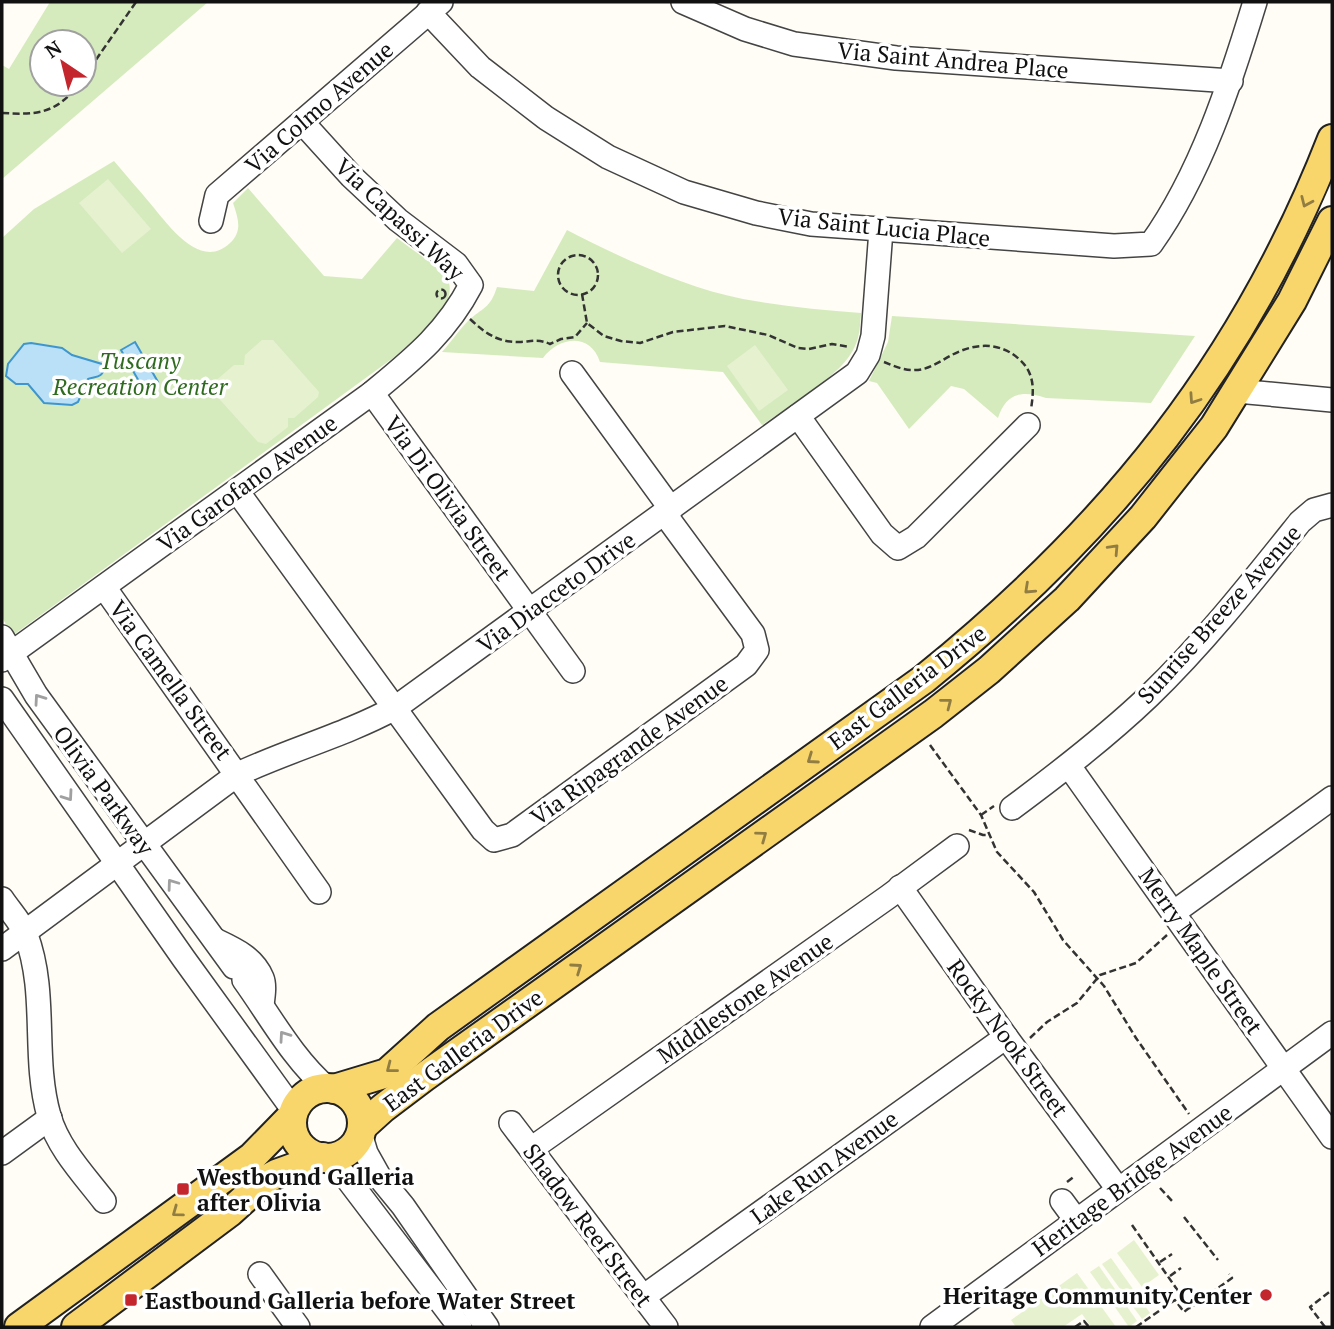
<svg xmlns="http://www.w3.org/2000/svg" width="1334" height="1329" viewBox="0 0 1334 1329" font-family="'PT Serif',serif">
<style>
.green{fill:#d5ebbd;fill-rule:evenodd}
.pitch{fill:#e6f2cf}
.water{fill:#b9e0f7;stroke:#3f96cf;stroke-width:2}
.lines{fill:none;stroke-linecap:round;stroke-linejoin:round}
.minor-casing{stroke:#444;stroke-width:26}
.major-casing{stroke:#222;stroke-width:32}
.path{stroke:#333;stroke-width:2.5;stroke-dasharray:7 3.5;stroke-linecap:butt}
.minor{stroke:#fff;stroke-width:23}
.major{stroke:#f9d66b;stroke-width:28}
.oneway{stroke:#917d42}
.oneway2{stroke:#a0a0a0}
.poi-dot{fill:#c4262e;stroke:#fff;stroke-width:2.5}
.labels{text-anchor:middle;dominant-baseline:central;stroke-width:7;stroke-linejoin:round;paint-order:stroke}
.street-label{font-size:23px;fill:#111;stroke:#fff}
.park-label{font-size:23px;font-style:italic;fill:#2f6b1f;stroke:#fff}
.poi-label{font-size:23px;font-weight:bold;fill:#111;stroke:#fff;text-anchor:start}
</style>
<rect width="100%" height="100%" fill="#fffdf5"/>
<!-- green -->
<g class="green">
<path d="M50,2h158l-206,177v-114l7,4zM84,42v42h-42v-42z"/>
<path d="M114,161c12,14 24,28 35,41 18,21 51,70 81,41 13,-12 8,-25 3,-40l15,-15 76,88 38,3 35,-41c11,9 47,32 51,43 12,24 -39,63 -55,77l-381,278 -10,-19v-379l32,-29z"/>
<path d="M567,230c52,27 119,58 176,69 39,7 79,11 118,14 -1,11 -1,23 -6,33 -11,28 -67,61 -93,79l-39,-53 -123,-10c-10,-30 -41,-25 -57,-4l-101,-6c9,-10 17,-22 26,-31 15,-14 22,-12 29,-34l37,4z"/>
<path d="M892,316l303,20 -44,67 -105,-5c-24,-8 -40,-5 -48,20l-34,-29 -13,-3 -42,43 -32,-46 -8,-2 19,-39z"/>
</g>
<!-- pitch -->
<g class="pitch">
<path d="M108,179l43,50 -29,24 -43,-50z"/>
<path d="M262,340h11l46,52 -1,5 -24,21h-6v9l-22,17 -8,-2 -45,-50v-9l21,-18h10l1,-10z"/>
<path d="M755,345l33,45 -29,21 -32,-45z"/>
<path d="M1134,1240l25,35 -17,12 -25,-34z"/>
<path d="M1111,1258l39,55 -8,6 -40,-55z"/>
<path d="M1099,1266l38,55 -8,6 -39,-55z"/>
<path d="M1077,1273l39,54h-25l-9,-13 -19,13h-47l-5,-7z"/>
</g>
<!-- water -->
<g class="water">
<path d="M135,342l23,40 -14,8 -23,-40z"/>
<path d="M31,343l31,5 10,7 30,9 3,3c-3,11 -8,9 -17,12l-10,23 -6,3 -28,-2 -16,-19h-12l-10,-8 2,-12 16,-20z"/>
</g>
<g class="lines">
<defs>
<g id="minor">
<path d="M683,2l62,27 49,15 102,14 335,23"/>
<path d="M428,12l52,55 66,51 62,39 76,35 72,21 55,11 303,22 37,-2c50,-70 79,-160 104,-242"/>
<path d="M211,221l6,-26 224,-193"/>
<path d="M572,373l99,136"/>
<path d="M1237,391l95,9"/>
<path d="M372,393l201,278"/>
<path d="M798,416l84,118 16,14 18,-11 112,-112"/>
<path d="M237,491l246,339 11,10 18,-5 234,-170 11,-15 -4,-16 -89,-121"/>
<path d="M104,587l215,305"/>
<path d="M2,637l34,58 198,272"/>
<path d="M2,660l370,-267c41,-34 74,-60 99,-108l-15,-21 -58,-44 -47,-44 -49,-54"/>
<path d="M2,699l182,260 110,152"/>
<path d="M1069,766l263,371"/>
<path d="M1012,808c47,-35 94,-71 137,-112 55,-53 103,-114 151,-174l14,-12 18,-5"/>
<path d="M900,887l106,150 112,152"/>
<path d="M2,899c7,11 19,23 24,36 22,59 6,121 23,181 9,32 35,59 55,85"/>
<path d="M1173,913l159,-115"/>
<path d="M215,940c19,9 38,17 47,38 3,7 1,19 0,27"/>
<path d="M2,949l236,-175c51,-24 107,-39 157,-66l462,-335 11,-18 5,-19 8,-106"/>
<path d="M244,980c26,36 49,79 83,108"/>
<path d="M511,1123l155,204"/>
<path d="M360,1133l6,20 14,25 23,28 84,121"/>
<path d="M531,1149l357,-252 69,-51"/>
<path d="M2,1153l48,-35"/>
<path d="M326,1157l20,20 114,150"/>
<path d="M1062,1201l14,19"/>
<path d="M260,1274l38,53"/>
<path d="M643,1297l363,-260"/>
<path d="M932,1327l400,-294"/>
</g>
<g id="major">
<circle cx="327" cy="1123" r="35"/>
<path d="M334,1089l53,-16 51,-46 486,-348c187,-151 320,-315 408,-540"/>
<path d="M362,1127l21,-19 41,-31 509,-363 56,-44 78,-71 76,-82 71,-90 78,-126 40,-80"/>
<path d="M19,1327l233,-170 40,-41"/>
<path d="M76,1327l154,-115 35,-32 11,-6 47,-17"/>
</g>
</defs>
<!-- minor casing -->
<use href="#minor" class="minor-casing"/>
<!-- major casing -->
<use href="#major" class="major-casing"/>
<!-- path -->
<g class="path">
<path d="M84,77l52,-75"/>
<path d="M2,113c35,2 54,1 77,-29"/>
<circle cx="578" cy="275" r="20"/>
<circle cx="441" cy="294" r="4.5"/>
<path d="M582,294l5,29 17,13 17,5 19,2 33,-11 52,-6 43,9 30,13 11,1 23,-5 18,3"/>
<path d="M470,319c16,15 29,24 51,23 12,-1 18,-3 29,2l11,-5 14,-2 12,-14"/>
<path d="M884,362c10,4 21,9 31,8 13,0 24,-8 35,-14 23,-13 49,-15 69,3 16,14 15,31 12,50"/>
<path d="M930,745l51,70 16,37 37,40 29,48 41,46 32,52 53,76"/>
<path d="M981,815l13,-9"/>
<path d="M969,830l14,5h6"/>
<path d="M1030,1038l17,-16 30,-19 23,-28 36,-12 31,-28"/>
<path d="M1067,1182l8,-6"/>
<path d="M1160,1188l14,15"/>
<path d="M1184,1217l34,43"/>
<path d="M1132,1225l58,83 42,-30 -3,-4"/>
<path d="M1160,1262l12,-8"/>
<path d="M1170,1276l11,-8"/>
<path d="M1075,1327l9,-6 5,6"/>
<path d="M1136,1327l39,-27 9,12 5,-4"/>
<path d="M1325,1327l-15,-20 22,-17"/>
</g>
<!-- minor -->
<use href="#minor" class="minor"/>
<!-- major -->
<use href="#major" class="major"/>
</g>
<!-- one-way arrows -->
<defs><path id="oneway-chevron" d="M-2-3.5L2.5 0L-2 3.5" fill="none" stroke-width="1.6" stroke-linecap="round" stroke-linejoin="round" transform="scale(1.75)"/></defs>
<g class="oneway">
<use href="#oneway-chevron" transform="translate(1306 202) rotate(114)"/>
<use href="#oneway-chevron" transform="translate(1194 399) rotate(124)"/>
<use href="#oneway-chevron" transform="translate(1114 549) rotate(-47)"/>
<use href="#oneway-chevron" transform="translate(1029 589) rotate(137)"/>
<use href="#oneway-chevron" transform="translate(947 703) rotate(-38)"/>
<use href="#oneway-chevron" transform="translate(812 759) rotate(145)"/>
<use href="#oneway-chevron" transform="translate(762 836) rotate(-36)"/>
<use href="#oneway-chevron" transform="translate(577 968) rotate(-35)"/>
<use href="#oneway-chevron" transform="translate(391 1068) rotate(142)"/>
<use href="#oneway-chevron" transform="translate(177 1212) rotate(144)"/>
</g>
<g class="oneway2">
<use href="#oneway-chevron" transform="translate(39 699) rotate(-125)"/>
<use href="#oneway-chevron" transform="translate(68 796) rotate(55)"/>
<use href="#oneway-chevron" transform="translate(172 884) rotate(-126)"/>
<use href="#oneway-chevron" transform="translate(284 1036) rotate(-125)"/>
</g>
<!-- markers -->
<g class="poi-dot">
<rect x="176" y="1182" width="14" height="14" rx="3.5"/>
<circle cx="1266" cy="1295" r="7"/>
<rect x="124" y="1293" width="14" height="14" rx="3.5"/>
</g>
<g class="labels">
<!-- street labels -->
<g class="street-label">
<text transform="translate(953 60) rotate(5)">Via Saint Andrea Place</text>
<text transform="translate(319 107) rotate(-41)">Via Colmo Avenue</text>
<text transform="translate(400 219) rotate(43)">Via Capassi Way</text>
<text transform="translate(884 227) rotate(6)">Via Saint Lucia Place</text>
<text transform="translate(247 483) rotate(-36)">Via Garofano Avenue</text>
<text transform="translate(448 498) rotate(54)">Via Di Olivia Street</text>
<text transform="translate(556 592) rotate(-36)">Via Diacceto Drive</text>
<text transform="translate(1219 614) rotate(-48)">Sunrise Breeze Avenue</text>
<text transform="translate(171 680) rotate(54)">Via Camella Street</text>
<text transform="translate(907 687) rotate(-37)">East Galleria Drive</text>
<text transform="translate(629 750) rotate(-36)">Via Ripagrande Avenue</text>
<text transform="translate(104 790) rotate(54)">Olivia Parkway</text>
<text transform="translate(1201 951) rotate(55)">Merry Maple Street</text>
<text transform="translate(745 998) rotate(-35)">Middlestone Avenue</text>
<text transform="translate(1008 1038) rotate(54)">Rocky Nook Street</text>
<text transform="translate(463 1050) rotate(-36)">East Galleria Drive</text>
<text transform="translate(824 1167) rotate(-36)">Lake Run Avenue</text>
<text transform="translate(1132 1180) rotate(-36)">Heritage Bridge Avenue</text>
<text transform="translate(588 1225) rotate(53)">Shadow Reef Street</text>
</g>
<!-- park labels -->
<g class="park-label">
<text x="140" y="360">Tuscany<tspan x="140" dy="26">Recreation Center</tspan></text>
</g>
<!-- poi labels -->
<g class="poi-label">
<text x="197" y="1176">Westbound Galleria<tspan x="197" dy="26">after Olivia</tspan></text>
<text x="1252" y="1295" text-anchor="end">Heritage Community Center</text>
<text x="145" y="1300">Eastbound Galleria before Water Street</text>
</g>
</g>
<!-- border -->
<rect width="1334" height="1329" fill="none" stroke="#111111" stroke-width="7"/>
<!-- north arrow -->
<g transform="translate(63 63) rotate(325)"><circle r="33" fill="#ffffff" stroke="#a0a0a0" stroke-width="2"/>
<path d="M0-5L12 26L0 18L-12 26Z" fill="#c4262e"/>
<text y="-10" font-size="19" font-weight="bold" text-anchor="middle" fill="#111111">N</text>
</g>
</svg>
